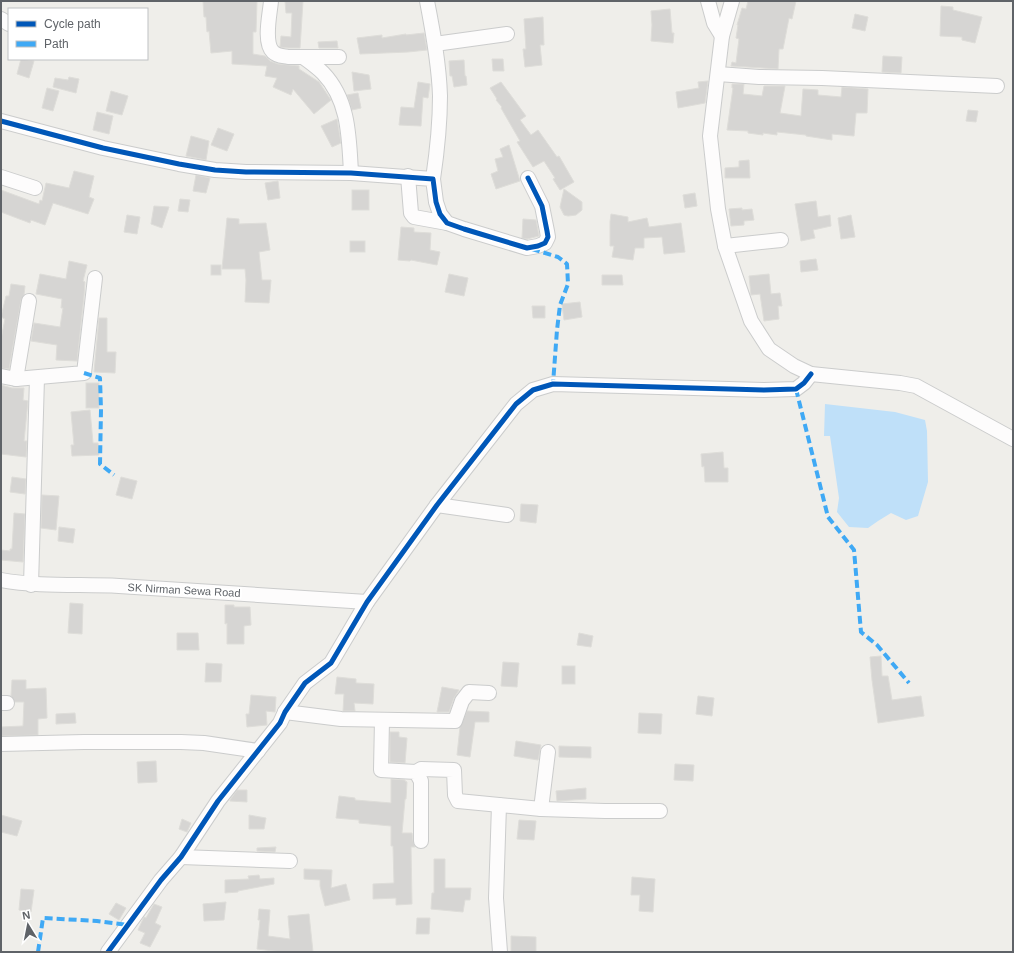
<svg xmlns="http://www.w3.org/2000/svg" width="1014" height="953" viewBox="0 0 1014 953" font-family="Helvetica,sans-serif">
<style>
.water{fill:#bfe0f9}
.building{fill:#d6d5d3;stroke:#deddd9}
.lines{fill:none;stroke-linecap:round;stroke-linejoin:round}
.minor-casing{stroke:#cbcccc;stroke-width:16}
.minor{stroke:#fdfcfc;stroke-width:14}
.quiet{stroke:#3fa9f5;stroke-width:4;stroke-dasharray:8 4;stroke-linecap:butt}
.cycleway-casing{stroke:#fff;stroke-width:8}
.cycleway{stroke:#0057b8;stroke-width:5}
.labels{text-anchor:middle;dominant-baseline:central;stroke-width:4;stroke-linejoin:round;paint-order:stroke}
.street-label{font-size:11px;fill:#5f6368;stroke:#fff}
</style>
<rect width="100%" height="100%" fill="#efeeea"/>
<!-- water -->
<path class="water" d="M825,404l70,8 30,8 2,11 1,51 -10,34 -12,4 -15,-7 -13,8 -10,7 -19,-1 -12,-15 2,-14 -9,-62h-6z"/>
<!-- building -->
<g class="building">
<path d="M203,1h54l-1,31h-3v22l12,2 5,5 8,3 21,2v3l20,13 12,18 -17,14 -21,-25 -2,6 -18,-8 4,-9 -12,-2 2,-10 -35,-2v-13l-21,2 -2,-22 -2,1 -1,-15h-2z"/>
<path d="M285,1h18l-3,47h-11l-9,-1 1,-11 10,1 1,-24h-6z"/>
<path d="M748,1h48l-4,18 -3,-1 -6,31h-4l-1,20 -47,-3 1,-4 4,1 3,-24 -3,-1 2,-13h-1l5,-17 4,1z"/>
<path d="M941,6l12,1v3l29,7 -7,26 -13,-3v-3l-22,-1z"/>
<path d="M670,9l2,24h2l-1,10 -22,-2 1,-16 -1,-14z"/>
<path d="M855,14l13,3 -3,14 -13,-3z"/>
<path d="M543,17l1,28h-4l2,20 -17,2 -2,-18h3l-2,-30z"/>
<path d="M424,33l3,17 -19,2 -48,2 -3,-16 25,-3v3l24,-4v1z"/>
<path d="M337,41l1,7h-19l-1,-6z"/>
<path d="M883,56l19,1 -1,16 -19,-1z"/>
<path d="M21,59l13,2 -5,17 -12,-4z"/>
<path d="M492,59h11l1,12h-11z"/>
<path d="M464,60l1,16h1l1,9 -13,2 -2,-11h-2l-1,-15z"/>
<path d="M352,72l17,3 2,14 -17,2z"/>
<path d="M69,77l10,2 -3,14 -23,-6 2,-9 13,2z"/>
<path d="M708,81l-3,22 -27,5 -2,-16 23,-4 -1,-6z"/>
<path d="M418,82l12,2 -2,14 -5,-1 -2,29 -22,-1 2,-18 13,1z"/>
<path d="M501,82l25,34 -6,4 11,15 7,-5 19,27 2,-1 15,26 -14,8 -7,-11 2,-1 -11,-17 -11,6 -16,-25 3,-1 -19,-33 1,-1 -6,-7 1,-1 -7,-11z"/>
<path d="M732,84h12l-1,10 19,2 2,-10h21l-5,27 21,3 2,-27 15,1v5l23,2 1,-10 26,2 -1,24h-11l-2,23 -22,-2v6l-26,-4v-1l-29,-3v3l-14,-2v2l-15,-2v-2l-21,-1 6,-42h-1z"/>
<path d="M47,88l12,3 -6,20 -11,-3z"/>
<path d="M111,91l17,5 -6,19 -16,-4z"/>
<path d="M358,93l3,15 -9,2 -5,-15z"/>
<path d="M968,110l10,1 -2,11 -10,-1z"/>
<path d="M97,112l16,4 -4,18 -16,-4z"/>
<path d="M337,119l4,24 -9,4 -11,-21z"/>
<path d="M218,128l16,6 -7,17 -16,-6z"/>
<path d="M191,136l18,5 -3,19 -20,-4z"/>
<path d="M509,145l11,36 -24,8 -5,-15 7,-3 -3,-12 8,-2 -3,-8z"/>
<path d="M749,160l1,18h-25v-10l14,-1v-6z"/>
<path d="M74,171l20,5 -5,21 5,2 -6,15 -35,-11 -8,22 -14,-5 -1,3 -29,-11v-22l38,14 1,-4 2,1 4,-18 23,5z"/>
<path d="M196,175l14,3 -4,15 -13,-2z"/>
<path d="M278,181l2,17 -12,2 -3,-17z"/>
<path d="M564,189l18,13v8l-6,5 -8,1 -4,-1 -4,-8z"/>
<rect x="352" y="190" width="17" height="20"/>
<path d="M695,193l2,13 -12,2 -2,-13z"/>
<path d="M180,199l10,1 -2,12 -10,-1z"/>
<path d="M816,201l2,16 12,-2 1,11 -18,4 2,8 -14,3 -6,-37z"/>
<path d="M154,206l15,1 -7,21 -11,-4z"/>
<path d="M742,208v2l10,-1 2,11 -10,1v4l-13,1 -2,-17z"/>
<path d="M611,214l17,3v5l19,-4 2,9 32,-4 4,29 -21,2 -2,-17 -18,1v10h-9l-2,12 -21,-3 2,-11h-4v-24z"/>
<path d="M127,215l13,2 -3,17 -13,-2z"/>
<path d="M851,215l4,22 -14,2 -3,-21z"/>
<path d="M227,218l12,1v5l27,-1 4,27 -11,2 3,28h9l-2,23 -24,-1 1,-22 -1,-11h-23z"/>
<path d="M523,219l13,1 3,16 -12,3 -5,-1z"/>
<path d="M401,227l13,1v4l17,1 -1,17 10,2 -3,13 -26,-5 -1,1 -12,-1z"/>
<rect x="350" y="241" width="15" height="11"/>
<path d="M816,259l2,11 -17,2 -1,-11z"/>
<path d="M69,261l18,4 -4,16 2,1 -1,14 -7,65 -21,-1 1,-15 -26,-4 3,-18 26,4 3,-19h-2l1,-9 -26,-5 4,-20 26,5z"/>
<rect x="211" y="265" width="10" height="10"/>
<path d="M449,274l19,4 -4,18 -19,-4z"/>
<path d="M769,274l2,20 9,-1 2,13h-4l1,13 -15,2 -4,-27 -9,1 -2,-19z"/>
<path d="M602,275h20l1,10h-21z"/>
<path d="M11,284l14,2 -1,9 -3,5 -12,69 -8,-1v-29l4,-20 -4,-2 5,-21h3z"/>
<path d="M580,302l2,15 -18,3 -2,-16z"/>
<path d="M532,306h13v12h-12z"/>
<path d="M99,318h8v34h9l-1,21 -21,-1z"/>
<rect x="86" y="383" width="13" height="25"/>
<path d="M1,385l11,3h12l-1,12 5,1 -4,40h3l-1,16 -25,-3z"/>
<path d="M90,410l3,33h5l1,12 -27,1 -1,-11h3l-3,-33z"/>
<path d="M723,452l1,16h4v14h-23l-1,-16 -2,1 -1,-13z"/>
<path d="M12,477l14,2 -1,15 -15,-2z"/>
<path d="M121,477l16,4 -5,18 -16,-4z"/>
<path d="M42,495l17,1 -3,34 -15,-2z"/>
<path d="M521,504l17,1 -2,18 -16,-2z"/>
<path d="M14,513l11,1 -2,48 -22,-2v-10l9,1v-2h2z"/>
<path d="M59,527l16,2 -2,14 -15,-2z"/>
<path d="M70,603l13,1 -1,30 -14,-1z"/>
<path d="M225,605h9v2h16l1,18 -7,1v18h-17v-21l-2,1z"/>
<path d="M177,633h21l1,17h-22z"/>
<path d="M579,633l14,3 -2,11 -14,-2z"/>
<path d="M881,656l1,20h6l4,24 29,-4 3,20 -46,7 -6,-43 -2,-23z"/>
<path d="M503,662l16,1 -2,24 -16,-1z"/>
<path d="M206,663l16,1 -1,18h-16z"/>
<rect x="562" y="666" width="13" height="18"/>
<path d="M337,677l19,2v4l18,1 -1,20 -19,-1 1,8h-12l1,-17h-9z"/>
<path d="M12,680h14v9l20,-1 1,30 -9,1v16l-37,1v-9l22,-1 1,-24h-9l-4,-6z"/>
<path d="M442,687l17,3 -5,8 -5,14h-12z"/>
<path d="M251,695l25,2 -1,15 -9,-1 1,14 -20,2 -1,-13h3z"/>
<path d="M698,696l16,2 -2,18 -16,-2z"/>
<path d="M467,711l22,1v10h-14l-5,35 -13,-2 3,-28z"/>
<path d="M75,713l1,10 -20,1v-10z"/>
<path d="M639,713l23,1 -1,20 -23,-1z"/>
<path d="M390,732h9v5l8,1 -2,25 -15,-1z"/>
<path d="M516,741l25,4 -3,15 -24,-4z"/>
<path d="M559,746l32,1v11l-32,-1z"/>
<path d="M156,761l1,21 -19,1 -1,-21z"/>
<path d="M675,764l19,1 -1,16 -19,-1z"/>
<path d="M391,779l14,1v1l2,1 -1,17h-1l-3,34h10l1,8 2,6h-4l1,57 -16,1v-7l-23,1v-15l21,-1 -1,-37h-2v-20l-32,-3v-3l-23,-2 3,-22 16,2v2l36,3z"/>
<path d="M586,788v11l-29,2 -1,-10z"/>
<path d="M237,790h10v12l-17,-1v-1z"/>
<path d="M1,815l21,6 -5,15 -16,-4z"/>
<path d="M249,815l17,3 -2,11h-15z"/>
<path d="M182,819l9,4 -4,9 -8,-3z"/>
<path d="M519,820l17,1 -2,19 -17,-1z"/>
<path d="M276,847l-1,5 -18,-1v-3z"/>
<path d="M434,859h11v29h26l-1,12h-5l-2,12 -32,-3 1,-16h2z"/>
<path d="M304,869l28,1 -1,18 15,-4 4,16 -25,6 -5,-20v-6l-16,-1z"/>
<path d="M259,875l1,4 14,-1v6l-36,7v1l-13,1v-13l24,-1 -1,-3z"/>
<path d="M632,877l23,2 -2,33 -14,-1 1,-16h-9z"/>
<path d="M21,889l13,1 -3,22 -12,-2z"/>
<path d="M226,902l-2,18 -20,1 -1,-17z"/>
<path d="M116,903l10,5 -7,12 -10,-6z"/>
<path d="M154,904l8,3 -7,16 6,3 -11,21 -10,-4 5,-10 -7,-3 6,-13 2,1z"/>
<path d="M259,909l11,1 -2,26 22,3 -2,-23 21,-2 4,38h-31l-25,-3 3,-29h-2z"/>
<path d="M417,918h13l-1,16h-13z"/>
<path d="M511,936l25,1v15h-25z"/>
</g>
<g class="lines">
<defs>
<g id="minor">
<path d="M271,1c-1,13 -8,41 2,51 4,4 10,4 15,5h51"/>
<path d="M427,1c6,31 12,63 13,95 0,28 -3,56 -7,83"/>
<path d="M708,1l6,22 8,13"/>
<path d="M732,1l-10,35 -12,100 8,73 7,37 26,75 18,28 25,17 17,8 89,9 16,3 97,53"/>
<path d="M1,19l8,5"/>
<path d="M435,44l72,-10"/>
<path d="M303,57c7,5 14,10 20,16 26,27 26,64 28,100"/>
<path d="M718,74l41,3 63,1 175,8"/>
<path d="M1,121l102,27 76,16 36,6 31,2 105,1 82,6 3,23 4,12 7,9 17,6 63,19 11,-2 7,-3 3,-6 -1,-6 -5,-25 -14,-28"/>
<path d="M408,176l3,37 3,4 33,6"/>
<path d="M1,177l34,11"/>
<path d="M725,246l56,-6"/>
<path d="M1,376l15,3 13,-78"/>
<path d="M16,379l68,-6 11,-95"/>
<path d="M437,505l70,10"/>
<path d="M1,580c39,7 79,4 118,6 83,5 166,10 248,16"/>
<path d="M31,585l6,-207"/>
<path d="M1,703h6"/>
<path d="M285,712l56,7 114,2 7,-20 7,-9 20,1"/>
<path d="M382,720l-1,50 35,2 5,9v60"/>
<path d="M1,744l83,-2h97l23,1 54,8"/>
<path d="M416,772l5,-3 33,1 1,25 3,6 83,8 64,2h55"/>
<path d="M499,805l-3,93 4,54"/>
<path d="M541,809l7,-57"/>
<path d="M181,857l109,4"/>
<path d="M108,952l53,-72 20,-23 37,-56 62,-78 5,-11 20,-29 26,-20 36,-61 70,-97 79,-101 17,-14 20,-6 211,6 32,-1 8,-6 7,-9"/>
</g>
</defs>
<!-- minor casing -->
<use href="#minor" class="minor-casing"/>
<!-- minor -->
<use href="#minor" class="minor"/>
<!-- quiet -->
<g class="quiet">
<path d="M532,249l26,8 9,7 1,20 -8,21 -3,25 -4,54"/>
<path d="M84,373l16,5 1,32 -1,54 14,11"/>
<path d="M796,389l32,128 26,33 7,82 16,13 32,38"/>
<path d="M38,952l5,-34 54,3 31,4"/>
</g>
<defs>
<g id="cycleway">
<path d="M1,121l102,27 76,16 36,6 31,2 105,1 82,6 3,23 4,12 7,9 17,6 63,19 11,-2 7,-3 3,-6 -1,-6 -5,-25 -14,-28"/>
<path d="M108,952l53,-72 20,-23 37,-56 62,-78 5,-11 20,-29 26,-20 36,-61 70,-97 79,-101 17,-14 20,-6 211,6 32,-1 8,-6 7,-9"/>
</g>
</defs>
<!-- cycleway casing -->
<use href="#cycleway" class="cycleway-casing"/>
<!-- cycleway -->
<use href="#cycleway" class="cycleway"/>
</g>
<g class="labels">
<!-- street labels -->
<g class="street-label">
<text transform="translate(184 590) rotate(3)">SK Nirman Sewa Road</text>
</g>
</g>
<!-- border -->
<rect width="1014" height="953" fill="none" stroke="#5f6368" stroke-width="4"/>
<!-- legend -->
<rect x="8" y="8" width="140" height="52" fill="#ffffff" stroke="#bfc1c3"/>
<rect x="16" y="21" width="20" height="6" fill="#0057b8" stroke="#bfc1c3"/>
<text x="44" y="28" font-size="12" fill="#5f6368">Cycle path</text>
<rect x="16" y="41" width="20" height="6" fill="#3fa9f5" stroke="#bfc1c3"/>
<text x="44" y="48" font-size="12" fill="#5f6368">Path</text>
<!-- north arrow -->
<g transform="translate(28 925) rotate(350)" stroke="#ffffff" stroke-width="3" paint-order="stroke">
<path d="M0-3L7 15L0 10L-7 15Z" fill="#5f6368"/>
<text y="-6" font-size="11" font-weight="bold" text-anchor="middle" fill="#5f6368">N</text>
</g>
</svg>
